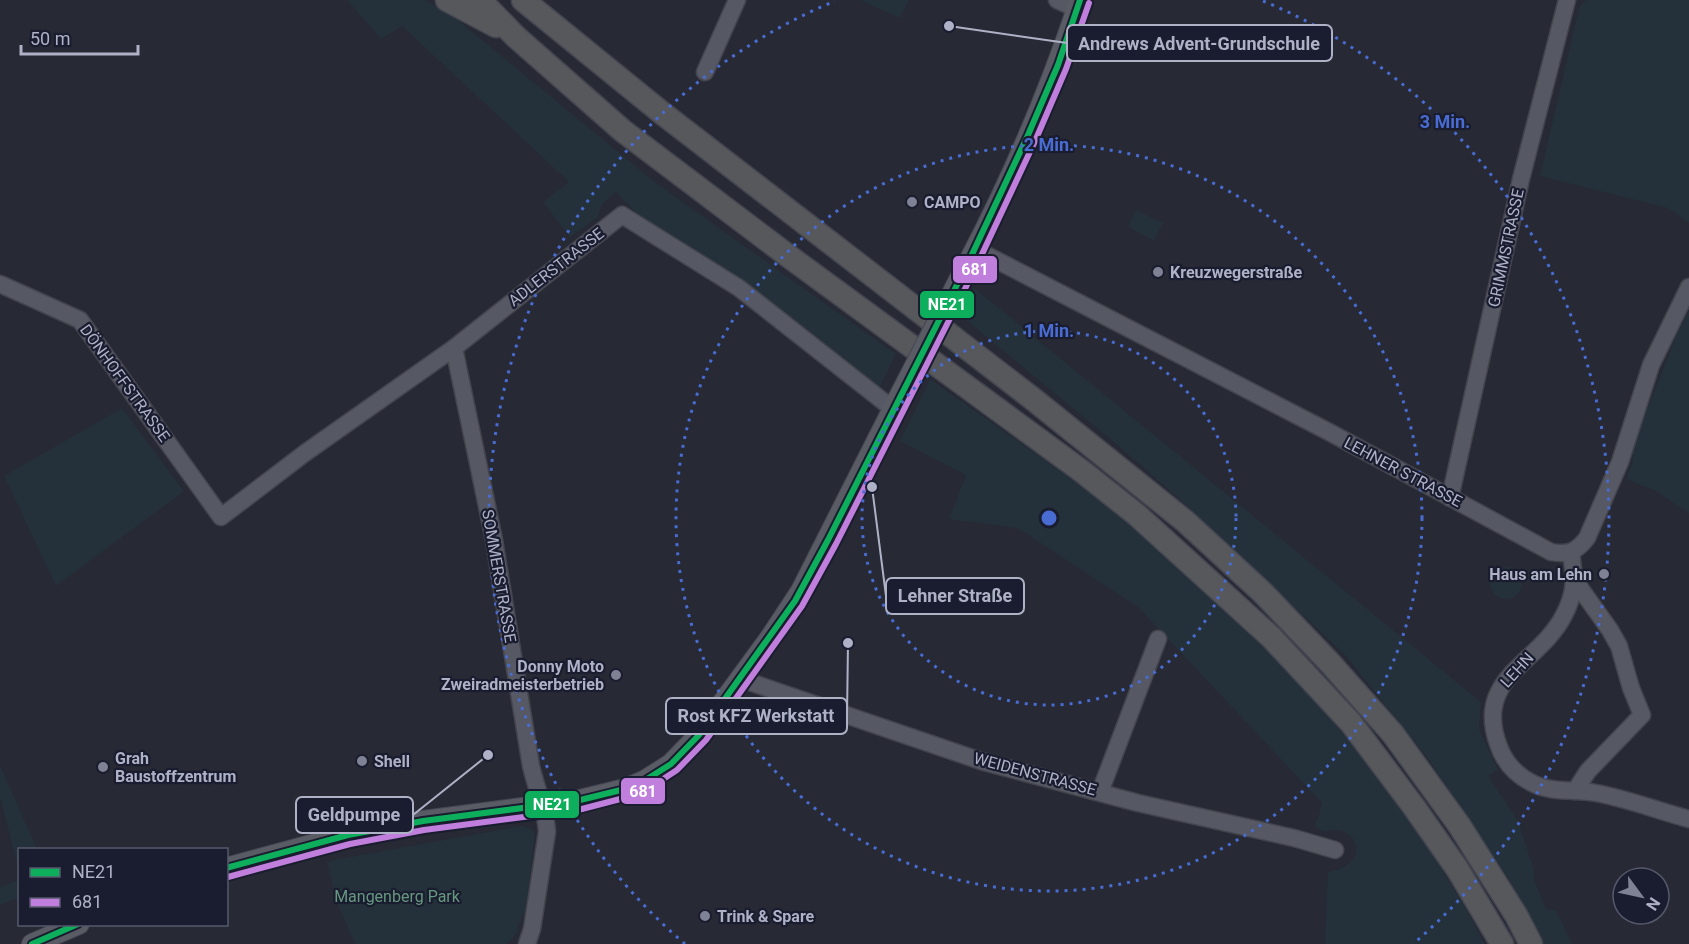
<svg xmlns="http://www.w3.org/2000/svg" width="1689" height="944" viewBox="0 0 1689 944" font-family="Roboto,sans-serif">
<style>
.green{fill:#24313a}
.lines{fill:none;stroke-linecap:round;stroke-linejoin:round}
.minor-casing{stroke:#43444d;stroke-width:19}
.major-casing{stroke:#444651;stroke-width:22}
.highway-casing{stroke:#434550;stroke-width:25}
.minor{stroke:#565863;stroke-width:16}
.major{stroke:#595b65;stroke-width:20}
.highway{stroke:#57585c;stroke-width:22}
.major-bridge-casing{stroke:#444651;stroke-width:22;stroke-linecap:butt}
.major-bridge{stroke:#595b65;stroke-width:20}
.bus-1-casing{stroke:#1a1d2f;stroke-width:10}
.bus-2-casing{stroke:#1a1d2f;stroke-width:10}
.bus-1{stroke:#0daf5c;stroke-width:6}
.bus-2{stroke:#c07fdc;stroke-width:6}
.ring{fill:none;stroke:#496cd3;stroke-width:3;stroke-dasharray:3 6}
.poi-dot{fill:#7f8294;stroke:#1a1d2f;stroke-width:2}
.labels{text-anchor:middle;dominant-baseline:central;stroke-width:4.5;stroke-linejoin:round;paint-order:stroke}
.poi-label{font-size:16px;font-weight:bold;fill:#afb2c7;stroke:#1a1d2f;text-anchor:start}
.street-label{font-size:16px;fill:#afb2c7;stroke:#1a1d2f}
.park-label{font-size:16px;fill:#66987f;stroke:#1a1d2f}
.centre{fill:#496cd3;stroke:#1a1d2f;stroke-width:3}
.ring-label{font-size:18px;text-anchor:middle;font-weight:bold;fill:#496cd3;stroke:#1a1d2f;stroke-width:4.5;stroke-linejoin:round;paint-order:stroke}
.leader{fill:none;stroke:#afb2c7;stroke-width:2}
.callout-dot{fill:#afb2c7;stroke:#1a1d2f;stroke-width:2}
.callout{fill:#1a1d2f;stroke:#afb2c7;stroke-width:2}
.callout-label{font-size:18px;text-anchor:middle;font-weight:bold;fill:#afb2c7}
.line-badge{stroke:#1a1d2f;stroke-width:2}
.badge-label{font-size:16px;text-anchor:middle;font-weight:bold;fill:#fff}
</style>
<rect width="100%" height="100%" fill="#272934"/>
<!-- green -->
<g class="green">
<path d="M344,0h82l33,21 197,162 240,171 -16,33 -135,-102 -105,-68 -24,-25 -14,12 -4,13 -28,20 -27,-35 26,-20 -167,-156 -21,13 -33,-38z"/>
<path d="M860,0h49l-9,18z"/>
<path d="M1586,0h103v223l-21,-15 -128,-32 39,-168z"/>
<path d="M1136,210l27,13 -9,18 -26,-14z"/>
<path d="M973,287l508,415 -2,26 19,42 -10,6 30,45 15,46 1,12 12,30 10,1 16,34h-29l-35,-66 -81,-121 -82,-102 -168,-158 -56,-49 -161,-133z"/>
<path d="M1689,311v202l-33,-22 -30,-12 7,-18 -1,-13 44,-112z"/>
<path d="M930,379c67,48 137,95 203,146 21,17 41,37 61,55 116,104 218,225 291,364h-160l3,-72c46,-7 29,-51 -3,-40l-10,-5 7,-24 -183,-195 -121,-80 -69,-9 17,-44 -66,-34z"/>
<path d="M122,408l62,83 -128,95 -52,-110z"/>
<circle cx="1506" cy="583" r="16"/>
<path d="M0,765l37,84 -17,1 -1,22 -19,-75z"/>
<path d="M521,826l11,3 3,6 -9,74 -9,20v4l-10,11h-152l-18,-41 -10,-41 12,-3z"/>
<path d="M19,880v18l-19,7v-18z"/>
</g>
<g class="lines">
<defs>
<g id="minor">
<path d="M1057,0l20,9"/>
<path d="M705,72l32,-72"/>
<path d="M975,249l356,184 220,119c18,3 25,0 36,-14l33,-76 31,-97 38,-78"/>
<path d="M0,284l80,36 141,197 84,-64 149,-105 168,-133 117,73 154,121"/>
<path d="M454,348l40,192 37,226c5,22 15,44 16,66l-15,97 -5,15"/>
<path d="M1450,498l71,-319 46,-179"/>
<path d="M1571,553c4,26 5,39 -7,62 -25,49 -90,62 -66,129 6,18 19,32 36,40 19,9 41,5 62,9 32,6 63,18 93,26"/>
<path d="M1575,581l35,49 9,16 12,42 11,27 -54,56 -13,20"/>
<path d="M741,679l240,82 157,42 156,35 41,12"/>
<path d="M1100,792l58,-153"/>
</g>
<g id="major">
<path d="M959,280c48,-89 89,-184 121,-280"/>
<path d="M226,868l122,-33 75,-14 153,-20 49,-12 19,-8 27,-17 28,-29 71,-97 31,-47 97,-192"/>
<path d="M32,944l47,-20"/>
</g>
<g id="highway">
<path d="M447,0l49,26"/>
<path d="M480,0l36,37 107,94 164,124 296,217 54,43 134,122 80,86 63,84 44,63 44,74"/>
<path d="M523,0l139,113 371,286 153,123 76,70 68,71 63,71 66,91 57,90 15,29"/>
</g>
</defs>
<!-- minor casing -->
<use href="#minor" class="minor-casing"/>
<!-- major casing -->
<use href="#major" class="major-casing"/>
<!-- highway casing -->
<use href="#highway" class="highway-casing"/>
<!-- minor -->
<use href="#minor" class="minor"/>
<!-- major -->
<use href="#major" class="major"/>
<!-- highway -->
<use href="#highway" class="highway"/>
<defs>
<path id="major-bridge" d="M898,399l61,-119"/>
</defs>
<!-- major-bridge casing -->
<use href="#major-bridge" class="major-bridge-casing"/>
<!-- major-bridge -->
<use href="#major-bridge" class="major-bridge"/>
<defs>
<g id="bus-1">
<path d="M226,868l122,-33 75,-14 153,-20 49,-12 19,-8 27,-17 28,-29 96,-134 33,-61 140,-277 60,-128 30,-70 22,-65"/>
<path d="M32,944l46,-20"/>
</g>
<path id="bus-2" d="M228,877l122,-33 74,-14 154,-20 50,-13 20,-8 29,-19 29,-30 96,-134 34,-62 140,-277 60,-128 30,-70 23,-66"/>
</defs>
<!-- bus-1 casing -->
<use href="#bus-1" class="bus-1-casing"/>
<!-- bus-2 casing -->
<use href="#bus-2" class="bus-2-casing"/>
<!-- bus-1 -->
<use href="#bus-1" class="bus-1"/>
<!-- bus-2 -->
<use href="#bus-2" class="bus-2"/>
</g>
<!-- distance rings -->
<g class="ring">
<circle cx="1049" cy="518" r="187"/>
<circle cx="1049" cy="518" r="373"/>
<path d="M685 944A560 560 0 0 1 835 1M1263 1A560 560 0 0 1 1413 944"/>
</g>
<!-- markers -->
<g class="poi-dot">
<circle cx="912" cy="202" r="6"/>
<circle cx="1158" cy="272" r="6"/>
<circle cx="1604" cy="574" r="6"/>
<circle cx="616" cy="675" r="6"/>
<circle cx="362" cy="761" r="6"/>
<circle cx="103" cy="767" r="6"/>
<circle cx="705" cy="916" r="6"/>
</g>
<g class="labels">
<!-- poi labels -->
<g class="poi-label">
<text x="924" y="202">CAMPO</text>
<text x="1170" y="272">Kreuzwegerstraße</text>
<text x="1592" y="574" text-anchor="end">Haus am Lehn</text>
<text x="604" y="666" text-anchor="end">Donny Moto<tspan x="604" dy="18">Zweiradmeisterbetrieb</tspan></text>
<text x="115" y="758">Grah<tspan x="115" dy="18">Baustoffzentrum</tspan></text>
<text x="374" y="761">Shell</text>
<text x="717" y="916">Trink &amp; Spare</text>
</g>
<!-- street labels -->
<g class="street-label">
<text transform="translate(1506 248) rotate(-78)">GRIMMSTRASSE</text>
<text transform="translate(556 267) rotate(-38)">ADLERSTRASSE</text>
<text transform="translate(125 383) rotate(54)">DÖNHOFFSTRASSE</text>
<text transform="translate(1403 472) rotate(28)">LEHNER STRASSE</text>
<text transform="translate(499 576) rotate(80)">SOMMERSTRASSE</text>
<text transform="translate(1517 670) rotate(-48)">LEHN</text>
<text transform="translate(1035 774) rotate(15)">WEIDENSTRASSE</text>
</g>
<!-- park labels -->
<g class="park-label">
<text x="397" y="896">Mangenberg Park</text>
</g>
</g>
<circle cx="1049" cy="518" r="9" class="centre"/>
<g class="ring-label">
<text x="1445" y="128">3 Min.</text>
<text x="1049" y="151">2 Min.</text>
<text x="1049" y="337">1 Min.</text>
</g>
<!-- callouts -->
<path class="leader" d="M949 26L1067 43M872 487L886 596M848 643L847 716M488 755L413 815"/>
<g class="callout-dot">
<circle cx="949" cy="26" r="6"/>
<circle cx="872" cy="487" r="6"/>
<circle cx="848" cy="643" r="6"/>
<circle cx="488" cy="755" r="6"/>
</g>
<g class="callout">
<rect x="1067" y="25" width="265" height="36" rx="6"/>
<rect x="886" y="578" width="138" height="36" rx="6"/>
<rect x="666" y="698" width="181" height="36" rx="6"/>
<rect x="296" y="797" width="117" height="36" rx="6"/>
</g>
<g class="callout-label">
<text x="1199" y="50">Andrews Advent-Grundschule</text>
<text x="955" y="602">Lehner Straße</text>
<text x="756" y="722">Rost KFZ Werkstatt</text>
<text x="354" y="821">Geldpumpe</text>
</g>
<g class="line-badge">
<rect x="952" y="255" width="46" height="29" rx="6" fill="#c07fdc"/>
<rect x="919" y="290" width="56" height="29" rx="6" fill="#0daf5c"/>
<rect x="620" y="777" width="46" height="28" rx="6" fill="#c07fdc"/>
<rect x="524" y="790" width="56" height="29" rx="6" fill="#0daf5c"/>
</g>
<g class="badge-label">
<text x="975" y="275">681</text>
<text x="947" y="310">NE21</text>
<text x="643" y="797">681</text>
<text x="552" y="810">NE21</text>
</g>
<!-- legend -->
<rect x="18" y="848" width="210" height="78" fill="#1a1d2f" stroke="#56596c" stroke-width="1.5"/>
<rect x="30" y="868" width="30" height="9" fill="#0daf5c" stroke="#56596c" stroke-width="1.5"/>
<text x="72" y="878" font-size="18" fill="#afb2c7">NE21</text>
<rect x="30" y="898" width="30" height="9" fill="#c07fdc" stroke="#56596c" stroke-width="1.5"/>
<text x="72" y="908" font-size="18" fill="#afb2c7">681</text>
<!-- north arrow -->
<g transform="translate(1641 896) rotate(123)"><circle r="28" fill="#1a1d2f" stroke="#56596c" stroke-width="1.5"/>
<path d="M0-4.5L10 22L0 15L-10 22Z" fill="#7f8294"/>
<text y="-9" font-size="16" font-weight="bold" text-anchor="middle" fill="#afb2c7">N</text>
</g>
<!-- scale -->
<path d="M21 45v9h117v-9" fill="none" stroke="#afb2c7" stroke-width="3"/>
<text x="30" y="45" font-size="18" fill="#afb2c7" stroke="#1a1d2f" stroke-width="4.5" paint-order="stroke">50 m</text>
</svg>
